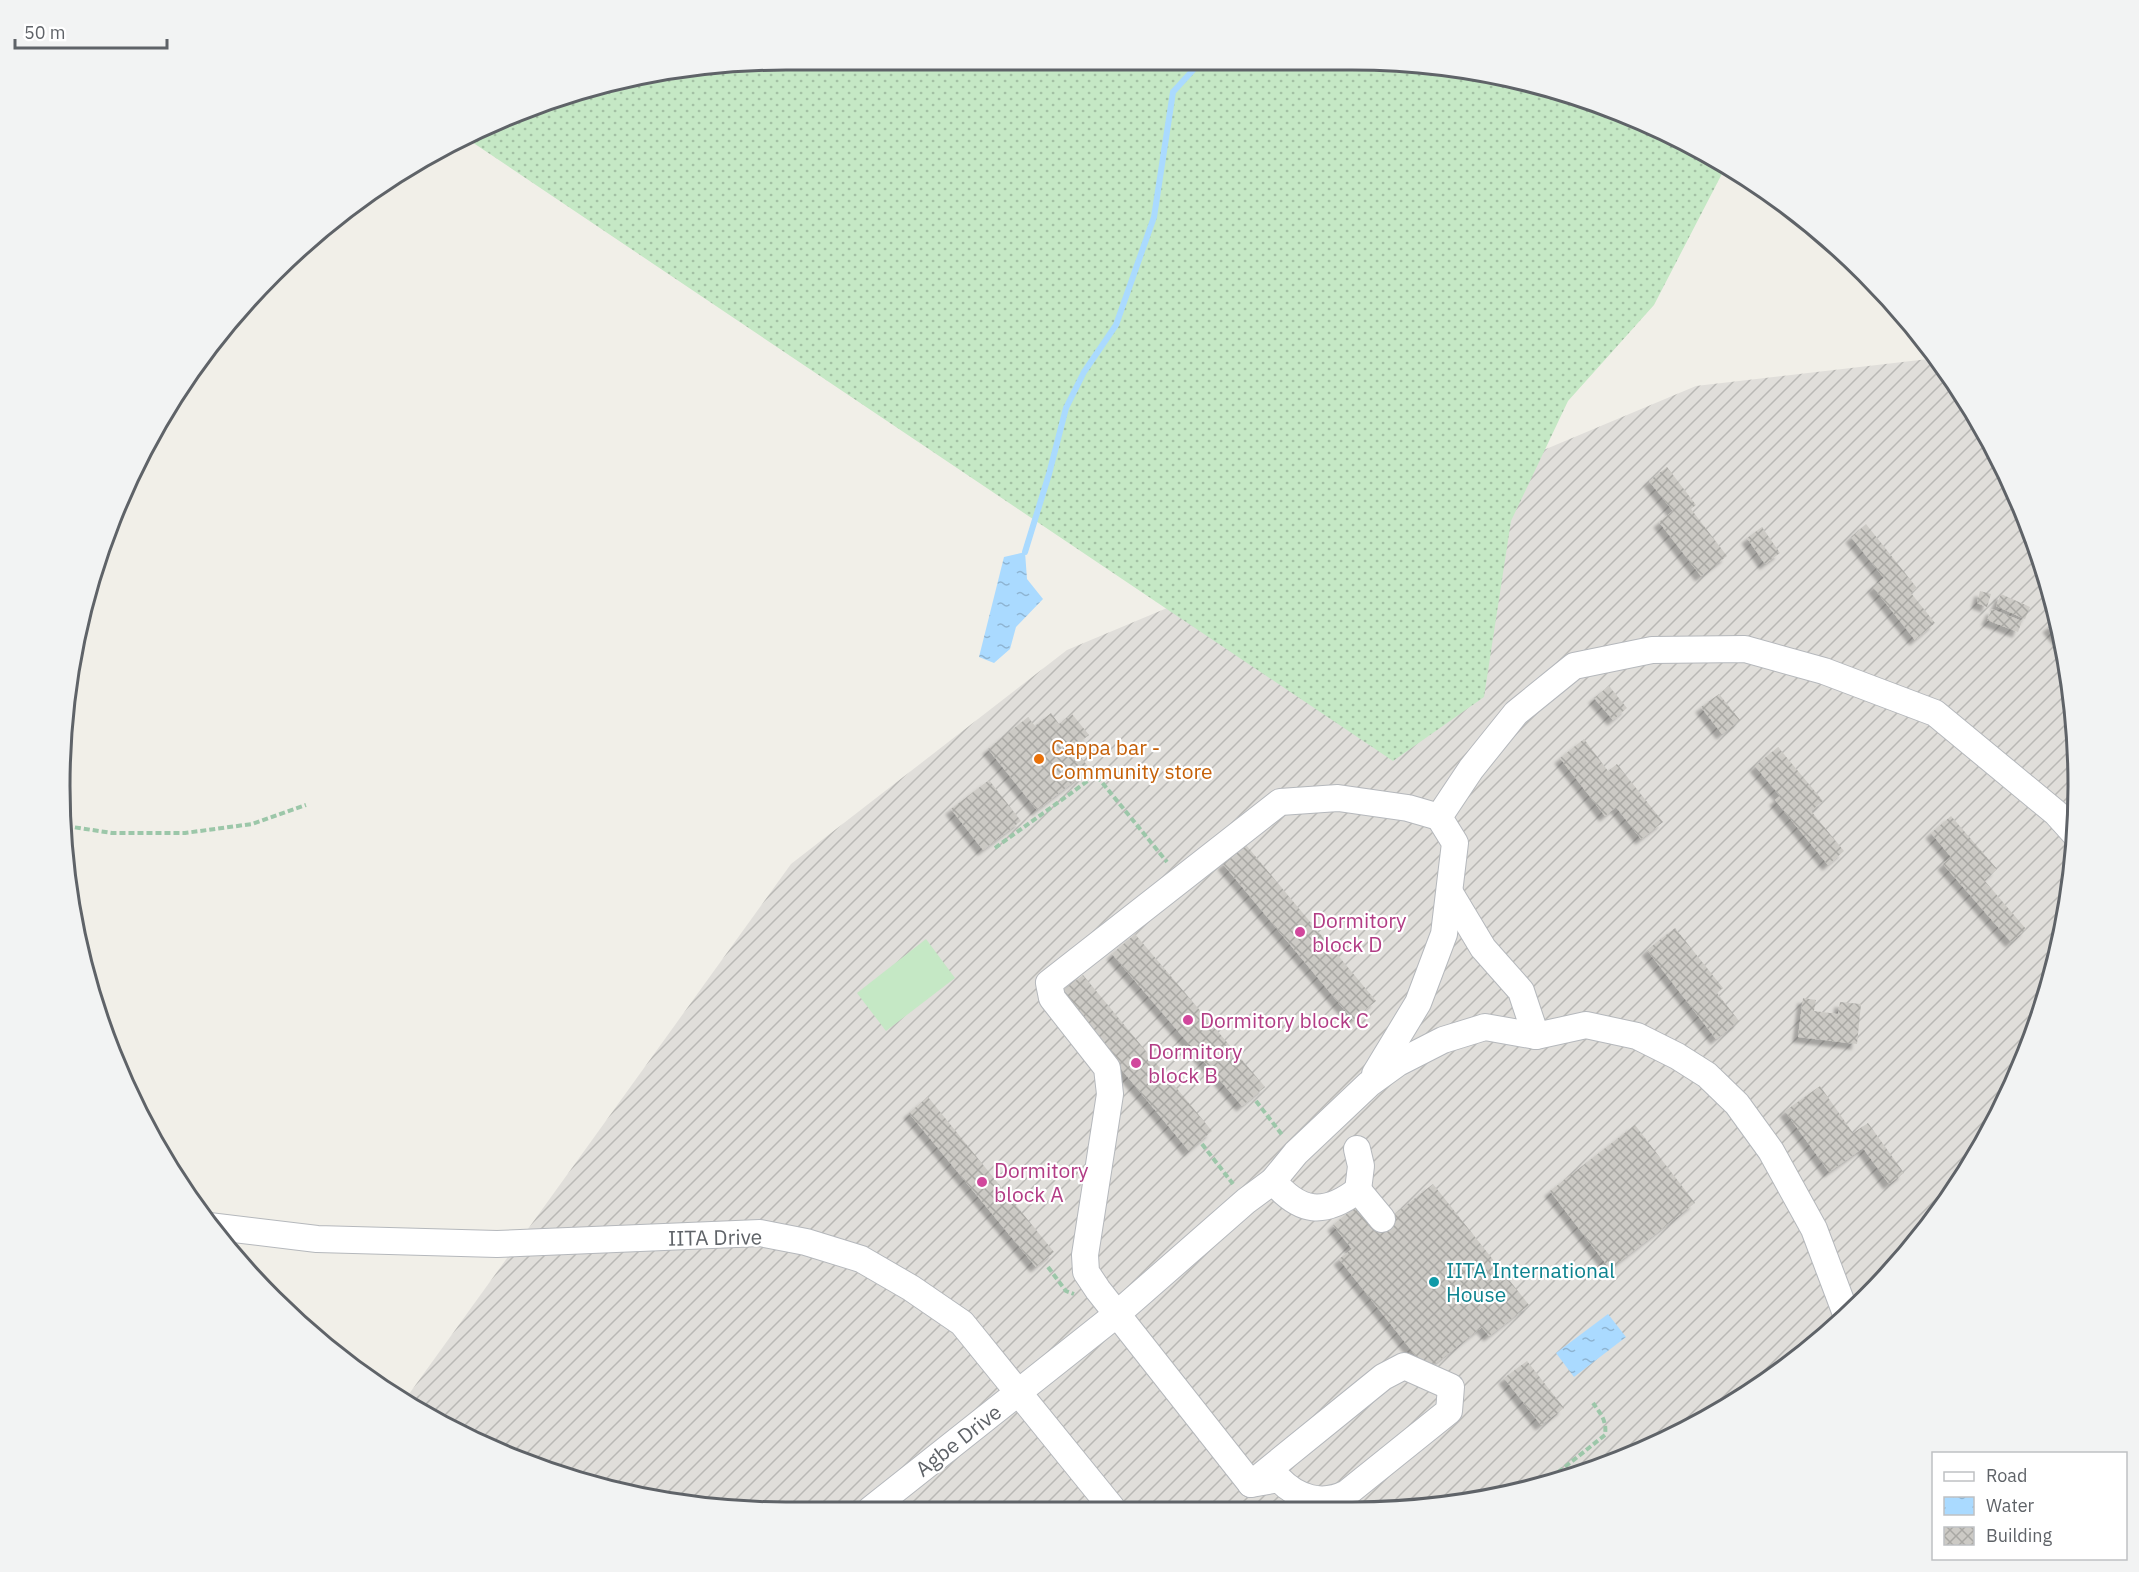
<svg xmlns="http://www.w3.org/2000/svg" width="2139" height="1572" viewBox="0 0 2139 1572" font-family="'IBM Plex Sans',sans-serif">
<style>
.industrial{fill:url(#industrial-furrows)}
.grass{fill:url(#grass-dots)}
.park{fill:#c5e8c5}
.water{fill:url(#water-ripples)}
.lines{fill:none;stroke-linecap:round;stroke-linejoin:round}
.stream{stroke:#aadaff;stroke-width:6}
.building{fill:url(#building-cross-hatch);filter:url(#shadow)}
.minor-casing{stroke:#b5b8bc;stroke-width:28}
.path{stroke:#9cc7a9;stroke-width:4;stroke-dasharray:6 3;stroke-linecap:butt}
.minor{stroke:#fff;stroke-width:26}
.food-dot{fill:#e8710a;stroke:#fff;stroke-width:2}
.hotel-dot{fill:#d1479c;stroke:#fff;stroke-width:2}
.culture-dot{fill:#0f9aa8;stroke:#fff;stroke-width:2}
.labels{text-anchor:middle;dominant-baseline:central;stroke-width:4.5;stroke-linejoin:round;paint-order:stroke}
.food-label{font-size:21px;fill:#c56008;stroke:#fff;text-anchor:start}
.hotel-label{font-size:21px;fill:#b23c85;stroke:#fff;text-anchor:start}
.street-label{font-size:21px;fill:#5f6368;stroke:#fff}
.culture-label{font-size:21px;fill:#0d838f;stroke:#fff;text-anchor:start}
.rim{fill:none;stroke:#5f6368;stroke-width:3}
</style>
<defs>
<pattern id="industrial-furrows" width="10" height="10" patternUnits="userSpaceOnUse" patternTransform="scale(1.5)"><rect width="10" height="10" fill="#e0deda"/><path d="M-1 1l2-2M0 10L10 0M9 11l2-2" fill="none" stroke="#b9b8b5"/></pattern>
<pattern id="grass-dots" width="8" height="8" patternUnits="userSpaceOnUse" patternTransform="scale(1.5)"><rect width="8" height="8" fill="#c5e8c5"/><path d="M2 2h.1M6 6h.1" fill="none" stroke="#a3c0a4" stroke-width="1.8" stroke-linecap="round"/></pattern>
<pattern id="water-ripples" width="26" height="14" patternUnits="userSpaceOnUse" patternTransform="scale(1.5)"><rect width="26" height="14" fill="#aadaff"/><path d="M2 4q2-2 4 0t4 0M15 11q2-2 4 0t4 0" fill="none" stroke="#8eb4d2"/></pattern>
<pattern id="building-cross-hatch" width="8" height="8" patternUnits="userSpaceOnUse" patternTransform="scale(1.5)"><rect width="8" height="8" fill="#cccac5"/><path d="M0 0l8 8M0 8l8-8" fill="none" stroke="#a9a8a4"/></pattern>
<filter id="shadow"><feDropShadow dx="-5.5" dy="5.5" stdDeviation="1.5" flood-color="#0004"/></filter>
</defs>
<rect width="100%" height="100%" fill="#f1efe8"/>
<!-- industrial -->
<path class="industrial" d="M1937,358l67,107 50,133 23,140 -4,142 -32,139 -59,130 -83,115 -104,98 -164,95 -183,49 -710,4 -185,-36 -130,-59 -19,-14 387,-537 276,-214 629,-264z"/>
<!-- grass -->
<path class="grass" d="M786,60h567l188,25 90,30 95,51 -72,139 -86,96 -57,120 -27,176 -91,64 -927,-623 42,-23 90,-30z"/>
<!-- park -->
<path class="park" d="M926,939l29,39 -69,53 -29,-38z"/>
<!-- water -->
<g class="water">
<path d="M1025,552l2,27 16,20 -27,28 -6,22 -16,14 -15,-6 25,-100z"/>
<path d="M1608,1314l18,23 -52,40 -18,-24z"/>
</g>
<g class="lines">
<!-- stream -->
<path class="stream" d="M1025,552l24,-78 17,-66 18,-36 32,-47 38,-108 19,-125 21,-23 4,-9"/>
</g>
<!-- building -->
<g class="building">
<path d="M1667,467l29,38 -5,4 36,47 -26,20 -42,-54 14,-11 -24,-30z"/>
<path d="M1866,524l51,64 -6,5 24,30 -20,17 -42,-53 11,-9 -33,-41z"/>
<path d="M1762,527l18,26 -15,11 -18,-26z"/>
<path d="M1980,591l11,3 -4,13 -10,-4z"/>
<path d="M2001,594l29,13 -5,12 -29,-13z"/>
<path d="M1992,609l30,12 -4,11 -31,-12z"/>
<path d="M2058,619l4,25 -14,-17z"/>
<path d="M1609,686l18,22 -14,12 -19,-22z"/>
<path d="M1719,694l21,26 -18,14 -21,-27z"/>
<path d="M1051,713l8,11 13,-10 17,21 -16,12 17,22 -53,41 -49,-61 40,-32 7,9z"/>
<path d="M1584,739l24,32 9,-7 46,58 -22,17 -25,-32 -11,9 -45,-58z"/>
<path d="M1778,747l45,54 -12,10 33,40 -16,14 -53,-65 5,-4 -25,-30z"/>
<path d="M989,780l32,41 -38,29 -32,-41z"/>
<path d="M1951,816l46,53 -13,11 42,49 -15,13 -68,-78 8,-7 -20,-24z"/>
<path d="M1246,845l130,156 -23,19 -130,-156z"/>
<path d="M1675,928l48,60 -6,5 22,28 -23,18 -69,-89z"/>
<path d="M1135,934l130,153 -23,19 -130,-152z"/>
<path d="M1083,975l129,156 -23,20 -130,-157z"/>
<path d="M1803,998l13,2 -2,11 24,3 2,-12 21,2 -4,40 -59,-7z"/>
<path d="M1820,1086l33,47 15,-10 36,50 -15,11 -26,-36 -34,24 -44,-61z"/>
<path d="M928,1097l126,155 -18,15 -127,-154z"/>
<path d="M1635,1125l60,78 -85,66 -60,-78z"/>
<path d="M1433,1184l96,121 -40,31 -7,-9 -55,43 -88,-111 13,-10 -19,-24 23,-19 19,24z"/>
<path d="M1527,1361l37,47 -23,17 -37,-47z"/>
</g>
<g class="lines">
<defs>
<g id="minor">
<path d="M1450,893l33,55 38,43 15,45"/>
<path d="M1375,1074l43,-71 26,-69 11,-91 -16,-26 32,-48 45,-56 58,-47 78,-16 93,-1 79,22 111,42 121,100 18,20"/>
<path d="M1357,1149l4,17 -3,24"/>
<path d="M1273,1181c27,32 51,35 85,9l24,29"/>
<path d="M209,1226l108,13 180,5 263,-11 46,9 55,17 50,29 51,35 150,185"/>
<path d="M1404,1366l47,21 -2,24 -102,82c-25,13 -50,5 -68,-14l-28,5 132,-107z"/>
<path d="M1251,1484l-153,-194 -12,-18 -1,-17 25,-161 -3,-26 -55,-70 -3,-15 231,-181 58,-4 70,10 31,9"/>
<path d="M870,1510l247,-196 129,-113 27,-20 23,-28 73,-69 29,-21 45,-23 42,-13 51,9 50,-11 51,11 40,20 30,19 30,29 34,47 43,78 32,85"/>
</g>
</defs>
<!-- minor casing -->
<use href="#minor" class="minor-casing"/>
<!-- path -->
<g class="path">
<path d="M66,826l46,7h73l67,-9 54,-19"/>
<path d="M995,848l101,-73 71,87"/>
<path d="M1256,1101l27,35"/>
<path d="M1202,1144l31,40"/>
<path d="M1048,1267l18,24 8,3"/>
<path d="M1551,1478l54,-43c2,-14 -4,-21 -12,-32"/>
</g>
<!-- minor -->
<use href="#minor" class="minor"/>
</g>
<!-- markers -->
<circle class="food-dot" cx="1039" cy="759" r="6"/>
<g class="hotel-dot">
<circle cx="1300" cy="932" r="6"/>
<circle cx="1188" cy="1020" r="6"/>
<circle cx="1136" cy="1063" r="6"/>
<circle cx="982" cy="1182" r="6"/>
</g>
<circle class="culture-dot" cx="1434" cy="1282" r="6"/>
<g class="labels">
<!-- food labels -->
<g class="food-label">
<text x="1051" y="747">Cappa bar -<tspan x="1051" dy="24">Community store</tspan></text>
</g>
<!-- hotel labels -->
<g class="hotel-label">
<text x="1312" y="920">Dormitory<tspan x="1312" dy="24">block D</tspan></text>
<text x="1200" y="1020">Dormitory block C</text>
<text x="1148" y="1051">Dormitory<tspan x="1148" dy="24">block B</tspan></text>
<text x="994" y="1170">Dormitory<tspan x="994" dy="24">block A</tspan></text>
</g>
<!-- street labels -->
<g class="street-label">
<text transform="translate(715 1237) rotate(-1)">IITA Drive</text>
<text transform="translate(958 1440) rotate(-38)">Agbe Drive</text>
</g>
<!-- culture labels -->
<g class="culture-label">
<text x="1446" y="1270">IITA International<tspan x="1446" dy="24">House</tspan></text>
</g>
</g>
<!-- crop -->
<path d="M0 0H2139V1572H0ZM786 70H1352A716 716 0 0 1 2068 786V786A716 716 0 0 1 1352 1502H786A716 716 0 0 1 70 786V786A716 716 0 0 1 786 70Z" fill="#f2f3f3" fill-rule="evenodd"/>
<path class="rim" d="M786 70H1352A716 716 0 0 1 2068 786V786A716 716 0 0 1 1352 1502H786A716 716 0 0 1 70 786V786A716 716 0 0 1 786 70Z"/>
<!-- legend -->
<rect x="1932" y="1452" width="195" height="108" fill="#ffffff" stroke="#bfc1c3" stroke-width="1.5"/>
<rect x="1944" y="1472" width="30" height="9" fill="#ffffff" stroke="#bfc1c3" stroke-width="1.5"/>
<text x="1986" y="1482" font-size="18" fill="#5f6368">Road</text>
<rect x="1944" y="1497" width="30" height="18" fill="url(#water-ripples)" stroke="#bfc1c3" stroke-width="1.5"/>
<text x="1986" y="1512" font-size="18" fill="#5f6368">Water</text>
<rect x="1944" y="1527" width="30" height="18" fill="url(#building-cross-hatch)" stroke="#bfc1c3" stroke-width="1.5"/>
<text x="1986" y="1542" font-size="18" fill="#5f6368">Building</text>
<!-- scale -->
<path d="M15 39v9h152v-9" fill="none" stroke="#5f6368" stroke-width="3"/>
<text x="24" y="39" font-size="18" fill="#5f6368" stroke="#ffffff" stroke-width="4.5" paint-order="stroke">50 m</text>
</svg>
